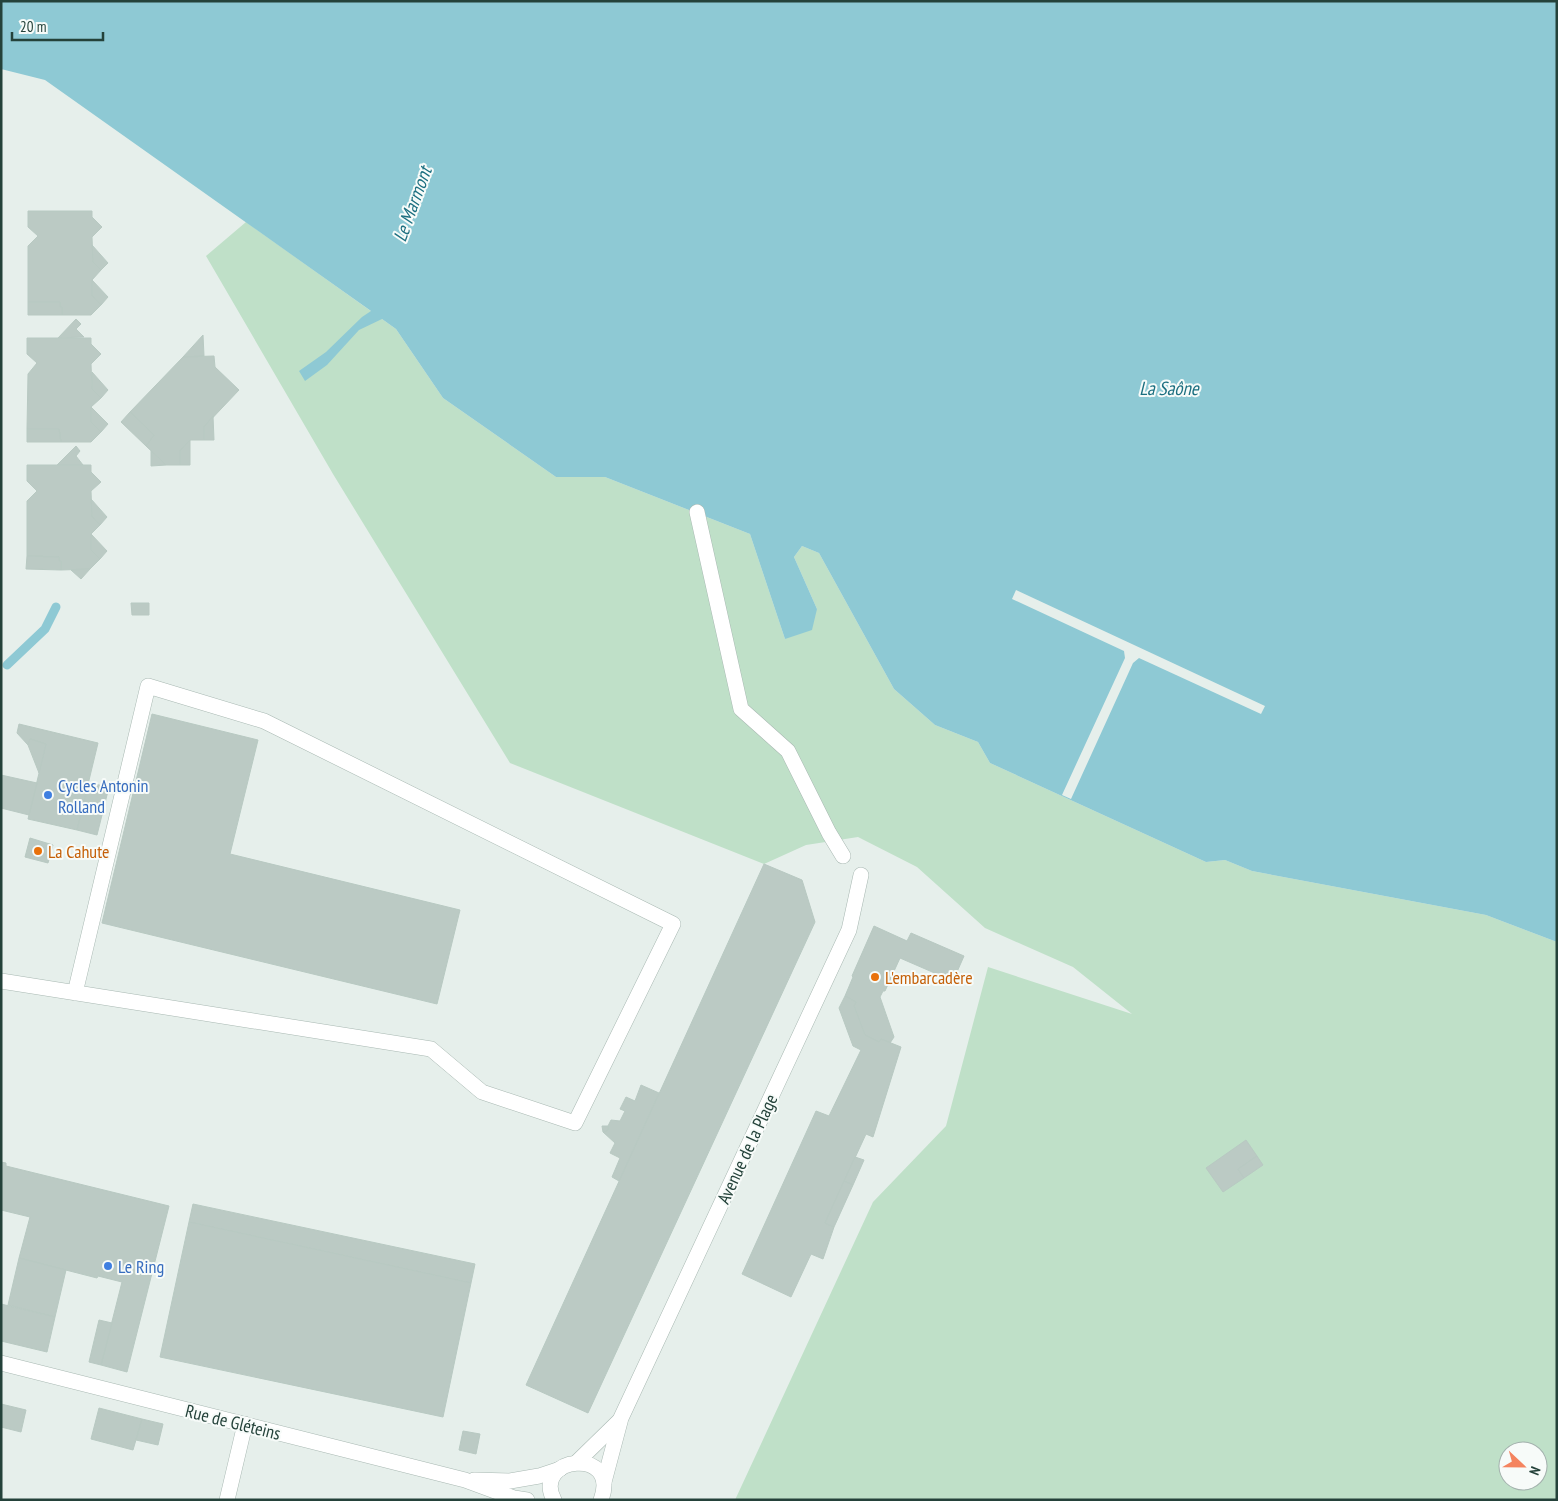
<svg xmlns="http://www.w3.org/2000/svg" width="1558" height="1501" viewBox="0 0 1558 1501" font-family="'PT Sans Narrow',sans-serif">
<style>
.green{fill:#bfe0c8;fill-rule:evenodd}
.water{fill:#8ec9d4}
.pier{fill:#e6efeb}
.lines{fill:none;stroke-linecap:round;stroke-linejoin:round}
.stream{stroke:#8ec9d4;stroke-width:9}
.building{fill:#bbcac4;stroke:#b8c9c2}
.lane-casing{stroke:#a8b8b2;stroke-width:16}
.street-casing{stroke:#a8b8b2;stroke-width:16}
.lane{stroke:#fff;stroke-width:15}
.street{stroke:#fff;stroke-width:15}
.shop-dot{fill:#3f7fe0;stroke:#f7fbf9;stroke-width:2}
.food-dot{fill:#e8710a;stroke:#f7fbf9;stroke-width:2}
.labels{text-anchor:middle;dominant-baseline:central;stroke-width:4;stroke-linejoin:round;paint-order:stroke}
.shop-label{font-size:18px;fill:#366cbe;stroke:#f7fbf9;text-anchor:start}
.food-label{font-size:18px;fill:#c56008;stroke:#f7fbf9;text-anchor:start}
.street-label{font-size:18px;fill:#24423a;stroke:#f7fbf9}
.water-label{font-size:19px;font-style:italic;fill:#1c6f80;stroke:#f7fbf9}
</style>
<rect width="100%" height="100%" fill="#e6efeb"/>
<!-- green -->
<path class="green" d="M246,222l150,107 47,69 113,79h49l145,57 35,105 32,-30 -23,-52 8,-11 17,7 75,136 41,36 43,17 12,21 216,99 19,-2 27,11 234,44 71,27v558h-822l138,-298 73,-76 42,-159 144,47 -59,-47 -88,-39 -68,-61 -59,-30 -52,8 -42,19 -254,-101 -177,-289 -127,-218zM1508,1451h30v30h-30z"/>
<!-- water -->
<path class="water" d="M1,1h1556v941l-71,-27 -234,-44 -27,-11 -19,2 -216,-99 -12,-21 -43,-17 -41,-36 -75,-136 -17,-7 -8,11 23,52 -5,21 -27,9 -35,-105 -145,-57h-49l-113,-79 -47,-69 -14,-10 -23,11 -32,35 -22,16 -6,-10 27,-19 36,-35 9,-6 -326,-231 -44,-11z"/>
<!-- pier -->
<path class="pier" d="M1016,590l249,116 -4,8 -122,-56 -6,5 -62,136 -9,-4 63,-137 -1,-7 -112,-52z"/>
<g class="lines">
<!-- stream -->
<path class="stream" d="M7,665l38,-36 11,-22"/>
</g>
<!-- building -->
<g class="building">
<path d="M28,211h64v6l10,10 -10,10 1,25 8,8 -9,10v15l9,10 -10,10h-29v-8h-2v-5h-32v-56l10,-10 -10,-9z"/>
<path d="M92,245l16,18 -7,7 -8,-8z"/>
<path d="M92,280l16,17 -7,8 -9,-10z"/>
<path d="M28,302h32v5h2v8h-34z"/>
<path d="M76,319l5,5 -5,5 8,8 -26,1z"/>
<path d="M203,335l1,21 -21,1z"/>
<path d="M27,338h64v6l10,10 -10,10 1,25 9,9 -10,9v15l10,10 -10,10h-30l-2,-13h-32l1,-55 9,-11 -10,-9z"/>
<path d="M214,356l1,11 24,23 -35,37v13h-14l-10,11v14h-14l-20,-19 8,-11 -24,-23 53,-55z"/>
<path d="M92,372l16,18 -7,8 -9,-9z"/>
<path d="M91,407l17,17 -7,8 -10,-10z"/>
<path d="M130,412l24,23 -8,11 -25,-24z"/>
<path d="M213,416l1,24h-10v-13z"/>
<path d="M27,429h32l2,13h-34z"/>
<path d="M190,440v25h-10v-14z"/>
<path d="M76,446l4,5 -4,5 7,9h-26z"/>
<path d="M151,451l15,14 -15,1z"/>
<path d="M27,465h64v7l10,10 -10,9 1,25 8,9 -9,9v16l9,9 -10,10 -29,1v-9h-2v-4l-32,-1v-55l10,-10 -10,-10z"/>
<path d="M91,499l16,18 -7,8 -8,-9z"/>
<path d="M91,534l16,17 -7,8 -9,-9z"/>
<path d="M27,556l32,1v4h2v9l-35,-1z"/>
<path d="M90,569l-9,10 -10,-9z"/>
<path d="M131,603h18v12h-17z"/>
<path d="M152,714l106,26 -28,114 230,56 -23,94 -335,-81z"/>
<path d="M19,724l79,19 -21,87 -49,-11 18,-75 -16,-5 -2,6 -11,-12z"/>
<path d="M30,739l16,5 -7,29 -11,-28z"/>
<path d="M1,775l36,8 -8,32 -28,-7z"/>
<path d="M89,783l20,4 -12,48 -20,-5z"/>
<path d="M30,838l23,7 -5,18 -23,-6z"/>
<path d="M764,864l38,16 13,42 -227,491 -62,-28z"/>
<path d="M874,926l33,15 4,-8 53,23 -11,25 -53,-23 -15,33h-2l-3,6 14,40 -4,6 -9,-4 -2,3 -14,-7 -11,-29 2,-4 -11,-6 8,-19 -1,-1z"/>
<path d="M845,996l11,6 -2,4 11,29 14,7 2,-3 20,8 -28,90 -7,-3 -41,89 9,4 -11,32 -12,-5 -20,43 -49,-23 74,-163 13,5 32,-66 -8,-4 -14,-38z"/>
<path d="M641,1085l18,8 -40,88 -7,-4 8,-19 -10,-5 5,-10 -12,-11 5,-2v-4l3,-6 9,1 5,-10 -5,-2 6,-12 9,4z"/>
<path d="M602,1126h6v4l-5,2z"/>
<path d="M1246,1140l11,16 -19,13 6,9 -21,14 -17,-24z"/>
<path d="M1257,1156l6,9 -19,13 -6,-9z"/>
<path d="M855,1157l9,3 -11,25 -9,-4z"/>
<path d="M1,1162l5,1v3l163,40 -42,166 -26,-7 21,-83 -24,-6 -1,2 -78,-20 11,-41 -29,-7z"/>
<path d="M844,1181l9,4 -19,42 -9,-4z"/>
<path d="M193,1204l282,60 -4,19 -282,-61z"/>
<path d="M189,1222l282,61 -28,134 -283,-60z"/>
<path d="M19,1258l47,12 -11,47 -47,-12z"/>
<path d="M1,1304l54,13 -8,35 -46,-11z"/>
<path d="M99,1320l13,3 -11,42 -12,-3z"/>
<path d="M1,1404l25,6 -5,22 -20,-5z"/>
<path d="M99,1408l43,11 -9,31 -42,-11z"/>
<path d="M142,1419l21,5 -5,21 -22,-5z"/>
<path d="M463,1431l17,3 -4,20 -17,-4z"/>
</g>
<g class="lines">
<defs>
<g id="lane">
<path d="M697,512l44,197 47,42 41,82 14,23"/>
<path d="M1,981l430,68 51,43 93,31 98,-199 -409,-203 -116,-35 -73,307"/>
</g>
<g id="street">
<path d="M1,1363l464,117 49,18 13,2"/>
<path d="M577,1462l42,-41"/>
<path d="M474,1480l36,1 29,-5 21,-7"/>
<path d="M604,1482l17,-64 228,-488 12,-55"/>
<path d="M227,1500l18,-76"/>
<path d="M554,1500c-23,-44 67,-54 47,0"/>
</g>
</defs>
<!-- lane casing -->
<use href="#lane" class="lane-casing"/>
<!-- street casing -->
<use href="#street" class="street-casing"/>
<!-- lane -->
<use href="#lane" class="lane"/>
<!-- street -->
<use href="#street" class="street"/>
</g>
<!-- markers -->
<g class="shop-dot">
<circle cx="48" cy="795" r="5"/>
<circle cx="108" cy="1266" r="5"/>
</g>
<g class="food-dot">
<circle cx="38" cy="851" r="5"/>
<circle cx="875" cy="977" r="5"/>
</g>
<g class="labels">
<!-- shop labels -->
<g class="shop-label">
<text x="58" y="785">Cycles Antonin<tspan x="58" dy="21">Rolland</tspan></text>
<text x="118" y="1266">Le Ring</text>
</g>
<!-- food labels -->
<g class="food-label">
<text x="48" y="851">La Cahute</text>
<text x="885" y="977">L'embarcadère</text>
</g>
<!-- street labels -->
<g class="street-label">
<text transform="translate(747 1149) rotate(-65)">Avenue de la Plage</text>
<text transform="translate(233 1422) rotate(14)">Rue de Gléteins</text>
</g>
<!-- water labels -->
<g class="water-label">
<text transform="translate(412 204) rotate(-70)">Le Marmont</text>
<text x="1169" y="388">La Saône</text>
</g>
</g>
<!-- border -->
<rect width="1558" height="1501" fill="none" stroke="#24423a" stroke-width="5"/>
<!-- north arrow -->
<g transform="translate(1523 1466) rotate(112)"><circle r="24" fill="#f7fbf9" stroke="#a3b1ad"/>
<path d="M0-4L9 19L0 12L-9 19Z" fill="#f4845f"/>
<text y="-8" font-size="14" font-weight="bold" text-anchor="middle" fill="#24423a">N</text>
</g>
<!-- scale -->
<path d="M12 32v8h91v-8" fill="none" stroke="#24423a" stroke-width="2.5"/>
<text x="20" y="32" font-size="15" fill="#24423a" stroke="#f7fbf9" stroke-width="4" paint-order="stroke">20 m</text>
</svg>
